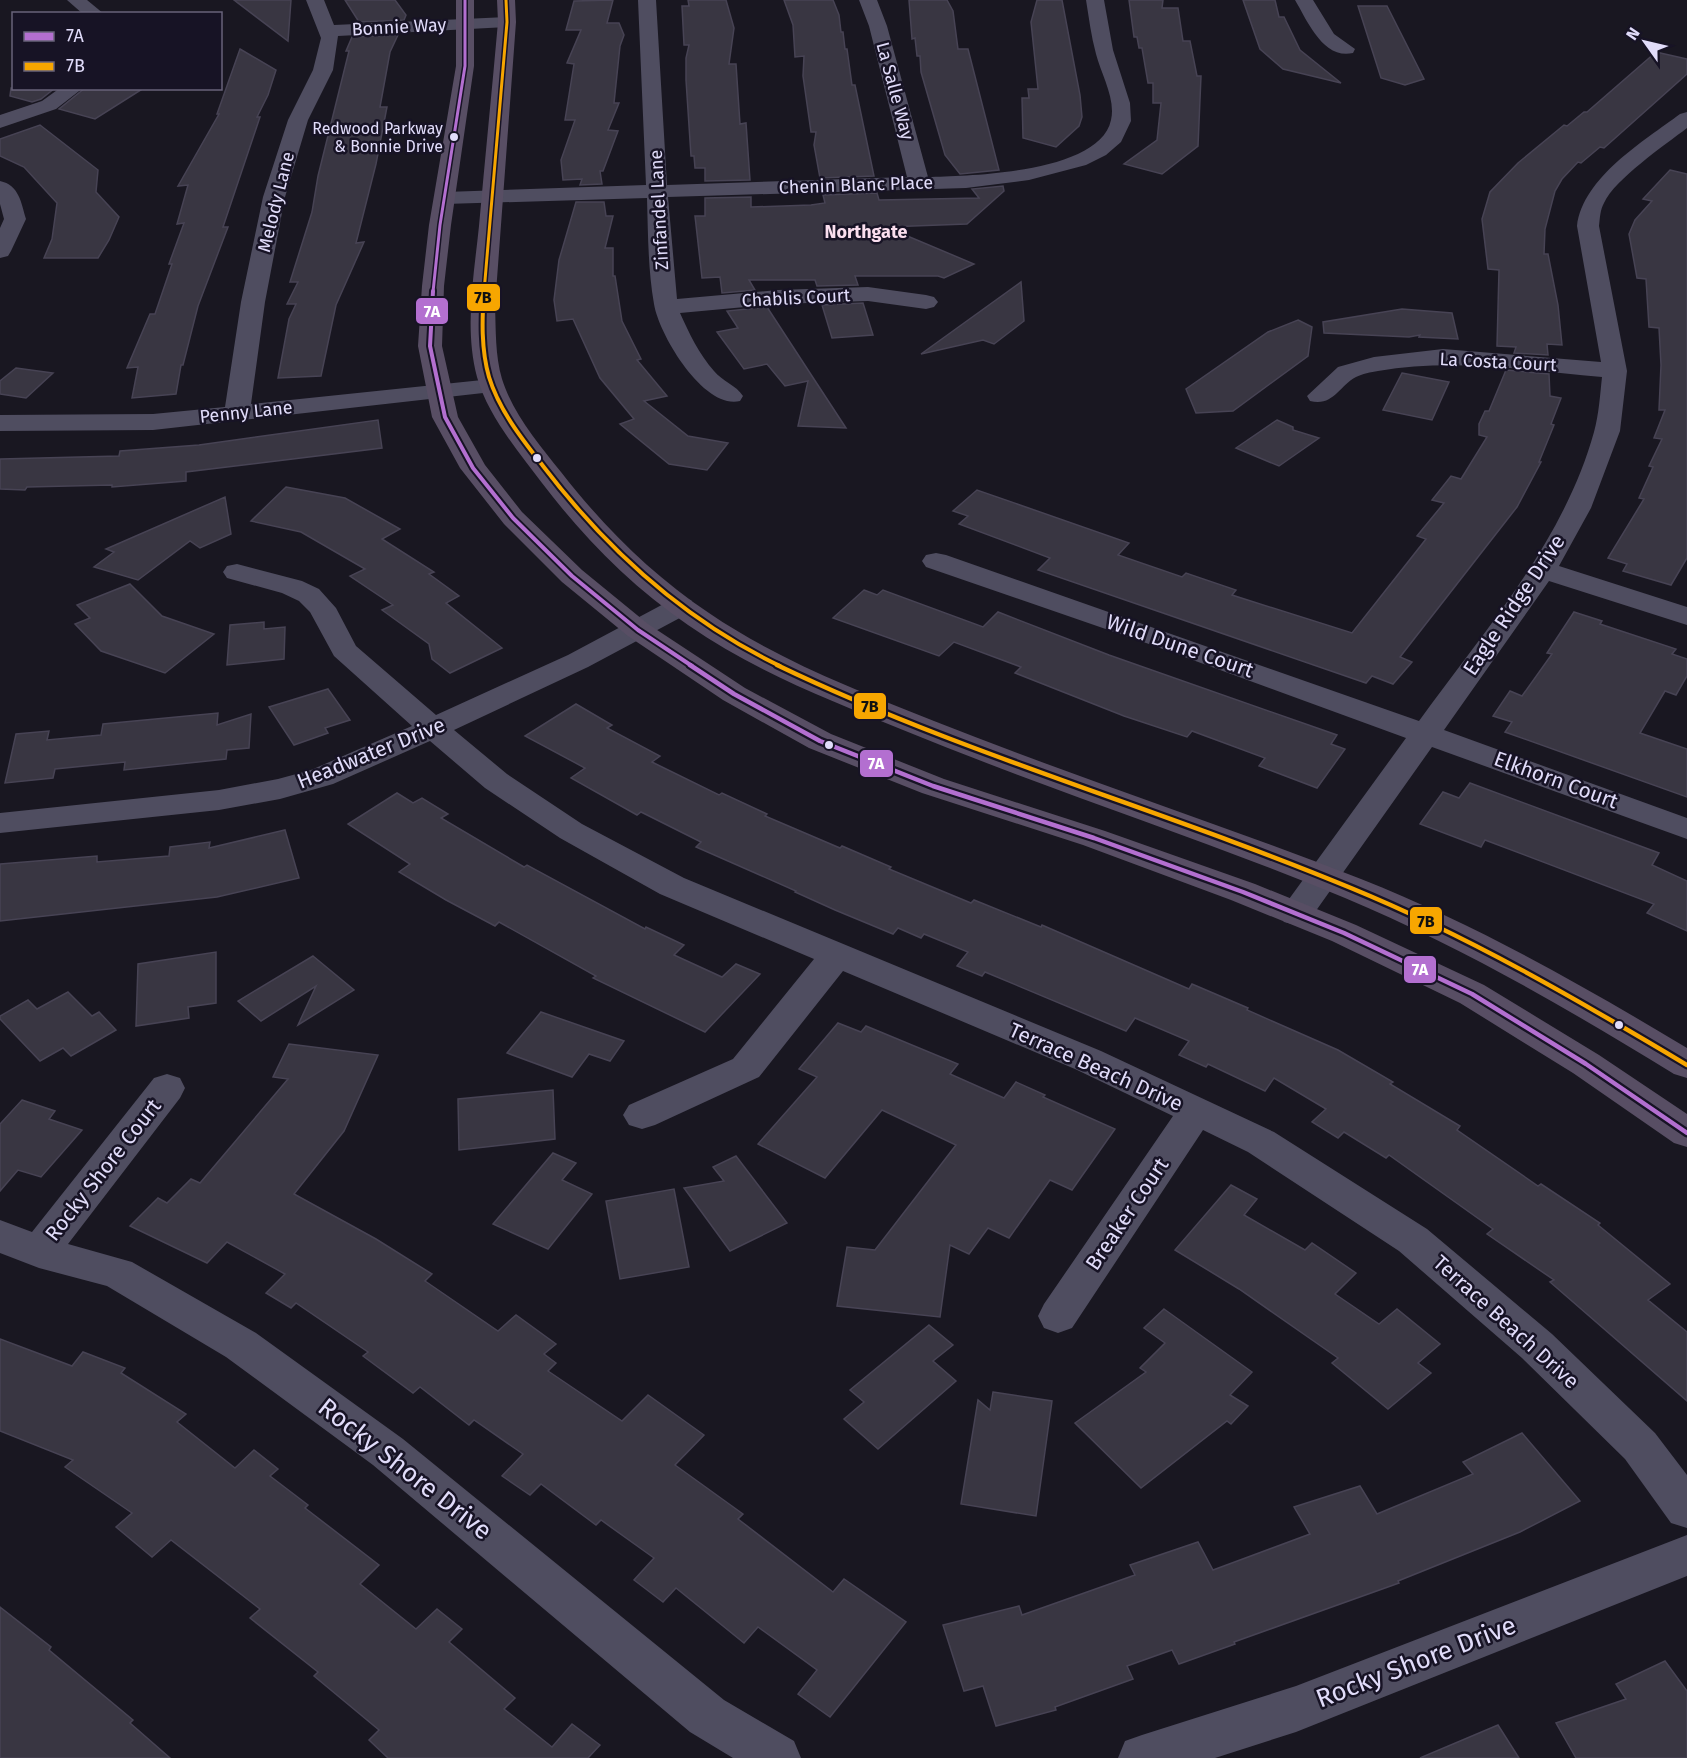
<svg xmlns="http://www.w3.org/2000/svg" width="1687" height="1758" viewBox="0 0 1687 1758" font-family="'Fira Sans',sans-serif">
<style>
.building{fill:#393642;stroke:#474354;stroke-width:1.5}
.lines{fill:none;stroke-linecap:round;stroke-linejoin:round}
.minor{fill:#4f4d60;fill-rule:evenodd}
.major{fill:#584e64;fill-rule:evenodd}
.bus-1-far2-casing{stroke:#171325;stroke-width:6}
.bus-1-far1-casing{stroke:#171325;stroke-width:8}
.bus-1-casing{stroke:#171325;stroke-width:9}
.bus-2-far2-casing{stroke:#171325;stroke-width:6}
.bus-2-far1-casing{stroke:#171325;stroke-width:8}
.bus-2-casing{stroke:#171325;stroke-width:9}
.bus-1-far2{stroke:#b36fd0;stroke-width:3}
.bus-1-far1{stroke:#b36fd0;stroke-width:4}
.bus-1{stroke:#b36fd0;stroke-width:4.5}
.bus-2-far2{stroke:#f7a600;stroke-width:3}
.bus-2-far1{stroke:#f7a600;stroke-width:4}
.bus-2{stroke:#f7a600;stroke-width:4.5}
.bus-dot{fill:#e1dcfa;stroke:#171325;stroke-width:2}
.labels{text-anchor:middle;dominant-baseline:central;stroke-width:5;stroke-linejoin:round;paint-order:stroke}
.far-bus-label{font-size:16px;fill:#e1dcfa;stroke:#171325;text-anchor:end}
.far-street-label{font-size:18px;fill:#e1dcfa;stroke:#171325}
.far-neighbourhood-label{font-size:18px;font-weight:bold;fill:#fadeee;stroke:#171325}
.street-label{font-size:21px;fill:#e1dcfa;stroke:#171325}
.near-street-label{font-size:26px;fill:#e1dcfa;stroke:#171325}
.line-badge{stroke:#171325;stroke-width:2}
.badge-label{font-size:16px;text-anchor:middle;font-weight:bold;fill:#fff}
.pale-badge-label{font-size:16px;text-anchor:middle;font-weight:bold;fill:#111}
</style>
<rect width="100%" height="100%" fill="#191721"/>
<!-- building -->
<g class="building">
<path d="M234,0h57l-3,41z"/>
<path d="M345,0h50l11,15 -2,5 -45,2z"/>
<path d="M613,0l-6,23h12l5,12 -4,11 -6,57h5l-11,27 10,1 -15,40h-3l2,13 -22,1 2,-6 -19,1 -2,-20 14,-40h-10l9,-56 -7,-1 14,-33h-15l8,-29z"/>
<path d="M688,0h38l8,28 -5,36h7l4,60 6,-1 4,57 -45,1v-13h-10l-1,-12h-3l-5,-76v-22l3,-13h-5l-2,-39h7z"/>
<path d="M784,0h49l6,15 2,17h2l2,17h2l5,36h3l19,91 -54,2 -6,-33 2,-13h-5l-8,-56 1,-20 -9,1 -2,-32z"/>
<path d="M909,0h38l6,11 5,38h10l31,121 -39,4 -15,-19 -24,-83 -1,-16h-3l-2,-18 -3,1z"/>
<path d="M1037,0h25l18,95 2,22 -3,9 -23,21 -33,-9 -1,-40h7l-1,-9h10l-7,-67z"/>
<path d="M1129,0h34l-1,8h16l5,33h7l7,35h4l-3,70 -36,28 -38,-10 33,-24 4,-37h-8v-20h-5l-6,-35h-3l-2,-11h-3z"/>
<path d="M1243,0h32l4,17h5l16,33 41,33 -58,-14 -23,-20z"/>
<path d="M1358,6h29l37,73 -19,6 -24,-7z"/>
<path d="M398,35l-8,17 -10,55h7l-11,57 -20,79 8,-1 -28,63 -15,71 -43,2 11,-59 7,-15h-9l11,-22h-8l22,-70 6,-36 31,-125h-3l6,-14z"/>
<path d="M240,49l36,21 -8,25 -11,22h3l-37,110h5l-30,79 -15,59h-2l-5,29 -44,4 6,-31 -11,1 23,-54h5l17,-50h-3l15,-41 -7,1 11,-39 -10,1 41,-72h-2z"/>
<path d="M1656,52l31,7v15l-83,74 -4,-1 -19,16 -3,-1 -16,17 -7,12 -10,38 -1,25h4l10,51 4,40 -15,-1 1,11 -34,-2 2,-6 -19,-1 2,-76 -11,-1 -6,-50 8,-27 28,-29 46,-38 3,1 17,-14h3z"/>
<path d="M11,88h44l-14,11 -9,3 -22,-6z"/>
<path d="M85,88h59l-49,31 -36,-10z"/>
<path d="M40,125l58,45 -2,22 23,25 -10,23 -11,18h-54l8,-19 5,-36 -33,-36 -24,-11v-17z"/>
<path d="M1670,170l17,4v384l-16,27 -48,-14 4,-7 -19,-6 36,-59 -5,-1 14,-31 -4,-1 13,-27 -8,-1 11,-28h-6l2,-45 -2,-37 -10,-1 -3,-48 -9,-1 -8,-44 6,-14 17,-19 -9,-2z"/>
<path d="M1003,186l1,5 -37,33 -81,3 88,37 -30,14 -6,-2h-83l3,9 -41,1 -2,-6h-66l6,10 -33,3 -2,-16 -18,1 -7,-62h10v-18l46,-1v10l60,-2 14,-2 -2,-8 54,-2 2,7 100,-2 -7,-9z"/>
<path d="M576,202h28l2,14h7l-8,32h8v28h2l7,45 19,38 -4,1 30,36 -23,5 44,35 40,7 -21,27 -38,-6 -49,-40 14,-5 -34,-41 -27,-59 -16,2 -3,-21 5,-40z"/>
<path d="M1021,282l3,39 -30,23 -11,-4 -62,14z"/>
<path d="M863,303l10,32 -41,3 -10,-33z"/>
<path d="M767,307l43,66 36,55 -48,-2 10,-45 -23,5 -18,-22 -23,5 -27,-37 21,-4 -11,-17z"/>
<path d="M1402,309l50,4 6,26 -39,-2 1,-2 -11,2 -85,-4 -1,-11z"/>
<path d="M1298,320l14,7 -4,29 -75,55 -37,2 -10,-24 82,-57z"/>
<path d="M16,368l37,5 -27,25 -26,-4v-13z"/>
<path d="M1506,370l43,4 1,22 11,2 -10,26 3,1 -15,37h2l-24,45 -117,150 12,5 -19,22 -21,-8 -6,7 -328,-113 12,-12 -91,-34 9,-8 -15,-5 24,-21 152,53 -11,12 64,22 4,-4 50,17 -4,5 120,38 74,-94 -9,-3 27,-33 -12,-3 19,-24 10,3 26,-42 -8,-2v-11l6,-13h4z"/>
<path d="M1402,373l47,9 -17,38 -49,-10z"/>
<path d="M378,420l4,28 -196,24v9l-74,6v-2l-85,2 -2,3 -25,-1v-30l119,-3 1,-5 79,-6z"/>
<path d="M1277,420l16,7v3l26,8 -40,28 -43,-18z"/>
<path d="M286,487l59,11 55,31 -18,10 52,33 -5,2 30,22 -13,7 56,45 -52,25 -18,-14 -3,-15 -47,-34 11,-5 -43,-29 15,-7 -64,-37 -50,-11z"/>
<path d="M225,497l6,37 -31,14 -10,-7 -52,39 -44,-13 20,-15 -8,-3z"/>
<path d="M130,584l32,32 52,18 -49,39 -64,-22 -26,-27 15,-6 -13,-13z"/>
<path d="M864,590l13,5 6,-5 100,37 15,-15 111,43 228,80 -6,9 14,5 -28,39 -58,-22 6,-8 -73,-27 -5,6 -63,-21 -109,-43 6,-6 -67,-25 -15,14 -106,-38z"/>
<path d="M1574,612l28,9 -2,3 76,25 -4,5 15,5v17l-11,19 -11,-4 -25,42 47,16v48l-182,-65 7,-10 -19,-6 17,-25 12,5 30,-42 -5,-1z"/>
<path d="M264,622v7l21,-2 -1,32 -57,6 3,-40z"/>
<path d="M328,689l22,31 -25,8 3,5 -34,12 -25,-38z"/>
<path d="M576,704l36,21 -5,3 53,28 -8,6 67,33 3,-2 45,21 -2,2 75,32 2,-2 49,21 -2,2 82,34 3,-3 67,27 1,-2 147,64 3,-5 56,24 -1,2 91,40 55,32 -3,2 70,42 -3,4 81,56 3,-2 59,39 -2,2 72,59 -22,16 39,32v69l-137,-119 4,-2 -67,-46 6,-5 -104,-74 -3,3 -42,-26 -6,6 -26,-16 14,-13 -52,-31 -9,13 -57,-27 -2,3 -27,-12 10,-14 -54,-23 -9,13 -141,-59 -3,4 -25,-10 11,-14 -44,-18 -3,4 -23,-10 -5,6 -58,-24 -40,-18 1,-1 -100,-44 5,-5 -60,-30 -4,3 -66,-37 14,-10 -60,-32z"/>
<path d="M218,713l-1,12 34,-11 -2,34 -22,2 -1,9 -102,11 1,-8 -70,7 -2,9 -48,5 11,-49 33,-3 -2,9 54,-5 2,-11z"/>
<path d="M1470,783l189,70 -7,12 35,16v50l-40,-18 7,-9 -169,-64 -4,7 -61,-23 23,-32 16,6z"/>
<path d="M397,793l16,10 9,-5 26,16 -7,4 83,49 3,-2 118,64 1,-2 38,18 -10,10 48,22 14,-13 24,10 -55,58 -112,-54 3,-2 -97,-54 -4,4 -49,-26 -47,-28 11,-8 -62,-40z"/>
<path d="M285,830l14,48 -82,19 -217,24v-57l97,-8v6l72,-6 1,-9 40,-5 -1,6z"/>
<path d="M216,952v51l-28,4 1,11 -53,8 2,-62z"/>
<path d="M313,956l41,34 -56,35 18,-39 -55,35 -23,-20z"/>
<path d="M68,992l24,24 7,-4 17,18 -45,26 -8,-8 -23,13 -40,-42v-3l28,-16 9,9z"/>
<path d="M541,1012l83,29 -14,20 -21,-7 -17,23 -65,-24z"/>
<path d="M838,1023l23,9 5,-6 92,38 -8,10 54,24 12,-16 29,13 -2,2 72,32 -43,61 -22,-10 -41,58 -21,-10 -19,26 -19,-9 -10,72 -103,-11 10,-59 28,3 81,-105 -74,-35 -57,68 -67,-34 59,-67 -18,-8z"/>
<path d="M289,1044l89,11 -34,76 -50,63 82,45 56,35 -7,7 73,50 18,-16 40,29 -12,10 12,9 -8,8 74,50 26,-26 56,40 -29,30 68,49 -5,5 95,73 11,-13 62,43 -76,95 -32,-23 19,-24 -59,-43 -14,16 -68,-55 -13,14 -29,-22 20,-22 -53,-38 -5,5 -55,-41 -11,11 -28,-19 21,-22 -49,-34 -5,5 -49,-38 -7,6 -50,-37 5,-4 -72,-49 -5,5 -25,-15 19,-19 -58,-32 -20,21 -77,-37 28,-28 9,5 24,-24 9,4 88,-104 -15,-2z"/>
<path d="M553,1090l2,49 -96,11 -1,-51z"/>
<path d="M22,1100l33,11 -6,8 33,11 -41,47 -23,-7 -18,21v-67z"/>
<path d="M553,1153l23,10 -14,17 30,14 -44,55 -55,-25z"/>
<path d="M736,1156l51,67 -57,28 -46,-63 40,-7 -11,-14z"/>
<path d="M1231,1185l26,14 -13,16 61,35 7,-7 44,30 -21,21 44,30 18,-15 43,35 -22,19 13,10 -43,36 -56,-46 6,-5 -99,-69 -64,-39z"/>
<path d="M674,1189l15,78 -69,12 -14,-78z"/>
<path d="M1164,1309l88,63 -22,23 18,11 -17,18 -4,-3 -86,67 -66,-65 71,-51 -6,-4 25,-25 -21,-15z"/>
<path d="M929,1325l24,20 -20,16 23,20 -78,68 -34,-30 20,-17 -14,-12z"/>
<path d="M0,1339l72,27 11,-14 42,16 -4,5 65,41 -9,8 58,46 19,-18 24,19 -8,7 38,29 -3,3 74,57 -19,19 56,45 21,-20 25,20 -13,13 66,56 -11,11 48,38 20,-23 28,21 -12,13h-200l-19,-18 10,-10 -65,-54 4,-4 -68,-54 10,-9 -89,-69 -19,17 -36,-30 16,-14 -67,-46 8,-7 -73,-29z"/>
<path d="M993,1392l59,9 -16,115 -75,-12 17,-104 12,10z"/>
<path d="M1522,1433l58,68 -60,31 -122,49 1,2 -165,59 1,2 -56,20 -7,-14 -45,16 6,13 -78,28 1,3 -60,16 -13,-40 -19,5 -21,-66 76,-19 3,9 113,-40 -5,-10 68,-23 15,28 97,-36 -16,-27 66,-21 17,28 96,-40 -10,-12z"/>
<path d="M0,1607l51,40 -2,3 84,70 -3,3 40,35h-170z"/>
<path d="M1665,1661l22,30v67h-111l-20,-35 70,-24 -10,-15z"/>
<path d="M1498,1725l21,33h-99z"/>
</g>
<g class="lines">
<!-- minor -->
<g class="minor">
<path d="M67,0h20l17,14h-21z"/>
<path d="M306,0h18l10,25 173,-8 6,1 3,4 -3,4 -6,1 -169,9 -5,34 -25,50 -23,77 -20,105 -14,102 241,-25 9,2 3,5 -3,5 -348,39 -153,1v-16l153,-1 72,-7 16,-105 22,-105 25,-77 25,-50 8,-32z"/>
<path d="M638,0h18l11,185 240,-8 -38,-151 -10,-26h18l10,26 41,151c42,-1 172,-4 183,-57 5,-21 -10,-46 -15,-66 -5,-18 -7,-36 -10,-54h18l9,50 17,53 1,18 -10,21 -15,13 -20,10 -57,15 -63,8 -298,9 9,102 101,-9 90,-3 58,8 8,2 4,5 -4,5 -8,2 -58,-8 -90,3 -98,9c9,20 19,41 34,58 8,10 22,14 29,25l-3,5c-36,9 -81,-66 -86,-97 -6,-34 -6,-71 -7,-106l-202,6 -8,-1 -3,-5 3,-5 8,-1 201,-7z"/>
<path d="M1295,0h18l21,34 21,15 -2,4c-30,7 -46,-33 -58,-53z"/>
<path d="M60,88h23l-27,21 -56,19v-13l42,-14z"/>
<path d="M1687,112v16c-22,17 -72,51 -83,75 -4,7 -4,15 -5,23l28,145 -7,60 -29,77 -32,58 128,41v18l-138,-44 -105,149 243,88v21l-255,-92 -124,175 -12,3 -12,-3 -5,-8 5,-8 122,-168 -257,-94 -223,-77 -4,-6 4,-6 10,-2 10,2 473,166c65,-90 145,-180 175,-289 5,-18 6,-37 8,-55 -75,-7 -149,-19 -224,-6 -7,1 -16,3 -22,6 -17,9 -23,30 -46,24l-3,-5 31,-29 36,-10 69,-8 158,13 -24,-136c6,-49 67,-85 103,-112z"/>
<path d="M0,181c19,4 21,21 26,38l-15,32 -3,5 -8,2v-30l4,-9 -4,-15z"/>
<path d="M237,564l65,17 17,8 17,19 20,38 80,69 132,-60 103,-55 10,-2 10,2 4,6 -4,6 -103,55 -134,63 53,44 75,50 102,54 417,173 173,81 153,97 125,105 103,99 32,42v53l-16,-5 -46,-64 -103,-101 -123,-107 -151,-99 -45,-22 -131,198 -14,5 -14,-5 -6,-12 6,-12 129,-188 -98,-47 -232,-98 -84,106 -104,48 -13,4 -13,-4 -6,-10 6,-10 104,-46 81,-100 -154,-65 -100,-56 -75,-50 -55,-47 -97,43 -53,15 -61,11 -219,23v-20l219,-23 59,-11 33,-9 101,-44 -78,-70 -24,-44 -11,-11 -17,-8 -55,-15 -4,-6 4,-6z"/>
<path d="M167,1074l13,4 5,10 -5,10 -112,146 64,18 124,71 147,106 321,261 70,41 7,17h-68l-43,-26 -317,-267 -147,-108 -119,-71 -68,-18 -39,-15v-33l32,12 122,-154z"/>
<path d="M1687,1535v41l-391,156 -81,26h-97l7,-17 17,-6 154,-49z"/>
</g>
<!-- major -->
<g class="major">
<path d="M456,0h18v66l-23,159 -7,61 -2,60 16,71 27,48 37,47 60,58 66,54 97,64 86,46 113,45 161,52 150,53 101,41 128,60 115,70 88,59v33l-13,-4 -101,-70 -113,-70 -128,-62 -101,-41 -148,-55 -161,-52 -113,-45 -86,-48 -95,-64 -66,-54 -58,-58 -44,-56 -28,-51 -14,-71 4,-60 7,-61 27,-159z"/>
<path d="M497,0h18l1,22 -21,284c1,24 0,49 7,73 11,35 37,65 59,93 42,54 91,103 148,141 69,47 147,77 225,108 141,56 286,103 427,158 114,45 221,106 326,169v30l-13,-4c-106,-65 -214,-128 -329,-176 -145,-60 -296,-108 -442,-168 -74,-30 -149,-59 -215,-105 -57,-39 -105,-88 -146,-142 -24,-32 -54,-67 -65,-106 -13,-49 -3,-102 2,-151 6,-68 13,-136 19,-204z"/>
</g>
<defs>
<path id="bus-1-far2" d="M433,292l7,-67 25,-159v-66"/>
<path id="bus-1-far1" d="M433,291l-3,55 15,71 28,51 40,50 59,58 66,54 54,36"/>
<path id="bus-1" d="M690,665l44,29 86,47 113,45 161,52 149,54 101,41 128,61 114,70 101,69"/>
<path id="bus-2-far2" d="M484,292l23,-270 -1,-22"/>
<path id="bus-2-far1" d="M484,291c-2,28 -3,58 5,86 10,33 33,62 54,89 64,84 141,154 237,200"/>
<path id="bus-2" d="M777,665c185,89 384,144 574,223 117,48 227,112 336,177"/>
</defs>
<!-- bus-1-far2 casing -->
<use href="#bus-1-far2" class="bus-1-far2-casing"/>
<!-- bus-1-far1 casing -->
<use href="#bus-1-far1" class="bus-1-far1-casing"/>
<!-- bus-1 casing -->
<use href="#bus-1" class="bus-1-casing"/>
<!-- bus-2-far2 casing -->
<use href="#bus-2-far2" class="bus-2-far2-casing"/>
<!-- bus-2-far1 casing -->
<use href="#bus-2-far1" class="bus-2-far1-casing"/>
<!-- bus-2 casing -->
<use href="#bus-2" class="bus-2-casing"/>
<!-- bus-1-far2 -->
<use href="#bus-1-far2" class="bus-1-far2"/>
<!-- bus-1-far1 -->
<use href="#bus-1-far1" class="bus-1-far1"/>
<!-- bus-1 -->
<use href="#bus-1" class="bus-1"/>
<!-- bus-2-far2 -->
<use href="#bus-2-far2" class="bus-2-far2"/>
<!-- bus-2-far1 -->
<use href="#bus-2-far1" class="bus-2-far1"/>
<!-- bus-2 -->
<use href="#bus-2" class="bus-2"/>
</g>
<!-- markers -->
<g class="bus-dot">
<circle cx="454" cy="137" r="5"/>
<circle cx="537" cy="458" r="5"/>
<circle cx="829" cy="745" r="5"/>
<circle cx="1619" cy="1025" r="5"/>
</g>
<g class="labels">
<!-- far-bus labels -->
<g class="far-bus-label">
<text x="443" y="128">Redwood Parkway<tspan x="443" dy="18">&amp; Bonnie Drive</tspan></text>
</g>
<!-- far-street labels -->
<g class="far-street-label">
<text transform="translate(399 27) rotate(-3)">Bonnie Way</text>
<text transform="translate(895 91) rotate(75)">La Salle Way</text>
<text transform="translate(856 185) rotate(-2)">Chenin Blanc Place</text>
<text transform="translate(276 202) rotate(-76)">Melody Lane</text>
<text transform="translate(659 210) rotate(-93)">Zinfandel Lane</text>
<text transform="translate(796 298) rotate(-3)">Chablis Court</text>
<text transform="translate(1498 362) rotate(3)">La Costa Court</text>
<text transform="translate(246 412) rotate(-6)">Penny Lane</text>
</g>
<!-- far-neighbourhood labels -->
<g class="far-neighbourhood-label">
<text x="866" y="232">Northgate</text>
</g>
<!-- street labels -->
<g class="street-label">
<text transform="translate(1514 605) rotate(-56)">Eagle Ridge Drive</text>
<text transform="translate(1180 646) rotate(19)">Wild Dune Court</text>
<text transform="translate(371 753) rotate(-22)">Headwater Drive</text>
<text transform="translate(1556 780) rotate(20)">Elkhorn Court</text>
<text transform="translate(1096 1067) rotate(24)">Terrace Beach Drive</text>
<text transform="translate(103 1170) rotate(-52)">Rocky Shore Court</text>
<text transform="translate(1127 1214) rotate(-56)">Breaker Court</text>
<text transform="translate(1506 1322) rotate(42)">Terrace Beach Drive</text>
</g>
<!-- near-street labels -->
<g class="near-street-label">
<text transform="translate(405 1469) rotate(38)">Rocky Shore Drive</text>
<text transform="translate(1416 1662) rotate(-21)">Rocky Shore Drive</text>
</g>
</g>
<g class="line-badge">
<rect x="466" y="283" width="35" height="29" rx="6" fill="#f7a600"/>
<rect x="415" y="297" width="34" height="28" rx="6" fill="#b36fd0"/>
<rect x="853" y="692" width="34" height="28" rx="6" fill="#f7a600"/>
<rect x="859" y="749" width="35" height="29" rx="6" fill="#b36fd0"/>
<rect x="1409" y="906" width="34" height="29" rx="6" fill="#f7a600"/>
<rect x="1403" y="955" width="34" height="29" rx="6" fill="#b36fd0"/>
</g>
<g class="badge-label">
<text x="432" y="317">7A</text>
<text x="876" y="769">7A</text>
<text x="1420" y="975">7A</text>
</g>
<g class="pale-badge-label">
<text x="483" y="303">7B</text>
<text x="870" y="712">7B</text>
<text x="1426" y="927">7B</text>
</g>
<!-- legend -->
<rect x="12" y="12" width="210" height="78" fill="#171325" stroke="#68637a" stroke-width="1.5"/>
<rect x="24" y="32" width="30" height="9" fill="#b36fd0" stroke="#68637a" stroke-width="1.5"/>
<text x="66" y="42" font-size="18" fill="#e1dcfa">7A</text>
<rect x="24" y="62" width="30" height="9" fill="#f7a600" stroke="#68637a" stroke-width="1.5"/>
<text x="66" y="72" font-size="18" fill="#e1dcfa">7B</text>
<!-- north arrow -->
<g transform="translate(1645 42) rotate(304)" stroke="#171325" stroke-width="4.5" paint-order="stroke">
<path d="M0-4.5L10 22L0 15L-10 22Z" fill="#e1dcfa"/>
<text y="-9" font-size="16" font-weight="bold" text-anchor="middle" fill="#e1dcfa">N</text>
</g>
</svg>
